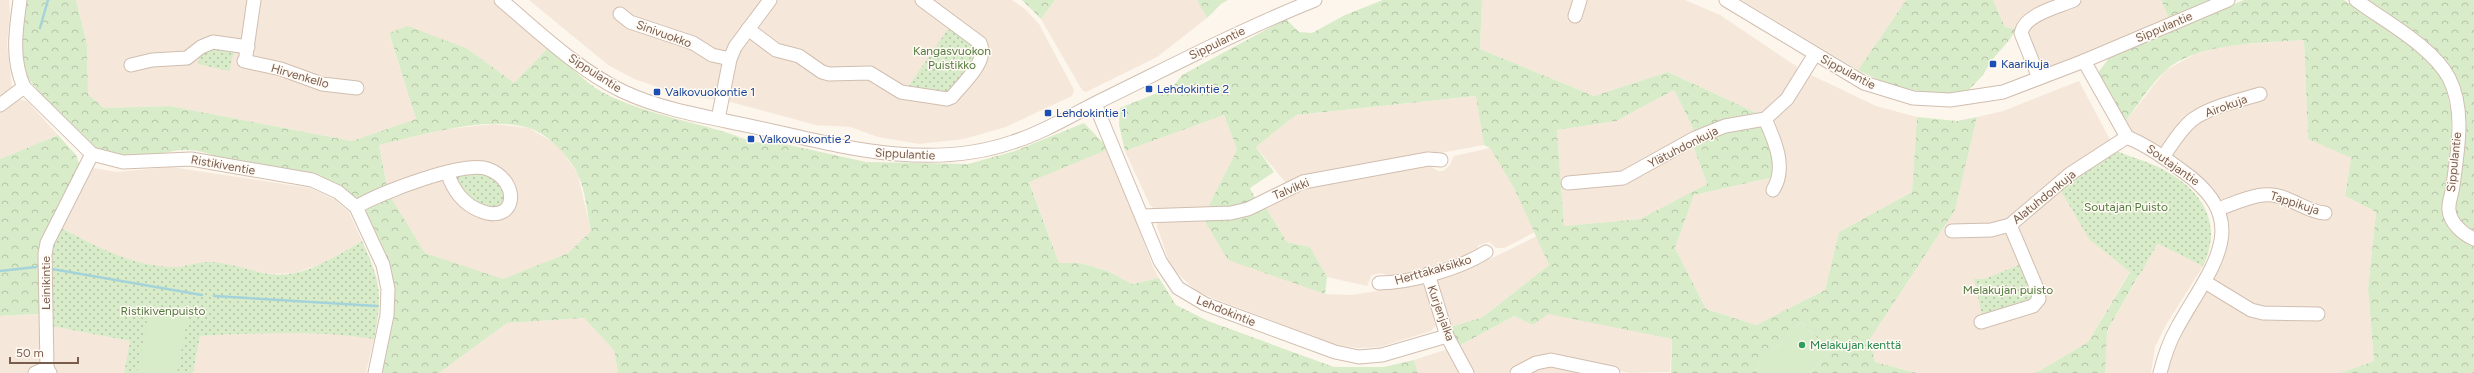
<svg xmlns="http://www.w3.org/2000/svg" width="2474" height="373" viewBox="0 0 2474 373" font-family="Figtree,sans-serif">
<style>
.residential{fill:#f5e8da}
.forest{fill:url(#forest-crowns)}
.park{fill:url(#park-dots)}
.pitch{fill:#d8ecc9}
.lines{fill:none;stroke-linecap:round;stroke-linejoin:round}
.stream{stroke:#a5d3da;stroke-width:2.5}
.minor-casing{stroke:#d1beb0;stroke-width:15}
.minor{stroke:#fff;stroke-width:13}
.transit-dot{fill:#1a4fb4;stroke:#fffaf3;stroke-width:1.5}
.leisure-dot{fill:#2e9e5b;stroke:#fffaf3;stroke-width:1.5}
.labels{text-anchor:middle;dominant-baseline:central;stroke-width:3;stroke-linejoin:round;paint-order:stroke}
.street-label{font-size:12px;fill:#7a5c4d;stroke:#fffaf3}
.park-label{font-size:12px;fill:#537a41;stroke:#fffaf3}
.transit-label{font-size:12px;fill:#164399;stroke:#fffaf3;text-anchor:start}
.leisure-label{font-size:12px;fill:#27864d;stroke:#fffaf3;text-anchor:start}
</style>
<defs>
<pattern id="forest-crowns" width="20" height="18" patternUnits="userSpaceOnUse"><rect width="20" height="18" fill="#d8ecc9"/><path d="M2 6a3 3 0 1 1 6 0M12 15a3 3 0 1 1 6 0" fill="none" stroke="#b4c2a5"/></pattern>
<pattern id="park-dots" width="8" height="8" patternUnits="userSpaceOnUse"><rect width="8" height="8" fill="#d8ecc9"/><path d="M2 2h.1M6 6h.1" fill="none" stroke="#b4c2a5" stroke-width="1.8" stroke-linecap="round"/></pattern>
</defs>
<rect width="100%" height="100%" fill="#fdf6ec"/>
<!-- residential -->
<g class="residential">
<path d="M0,0h9l1,15 -3,28 5,45 9,12 6,1 31,34 -58,24z"/>
<path d="M76,0h416l57,47 -35,36 -46,-34 -79,-15 27,85 -64,22 -182,-35 -66,2 -16,-14 -1,-49z"/>
<path d="M529,0h483l13,9 14,15 35,66 -2,6 -66,31 -42,12 -45,5 -41,-7 -28,-10 -34,-2 -89,-24 -46,-6 -47,-16 -26,-14z"/>
<path d="M1055,0h142l10,18 -50,39 -71,35 -4,-2 -41,-71z"/>
<path d="M1482,0h203l35,15 79,53 -18,32 -20,15 -93,-43 -74,24 -114,-47z"/>
<path d="M1741,0h165l-48,70z"/>
<path d="M1993,0h72l-39,17 -7,5 -3,7 -11,-2z"/>
<path d="M2083,0h78l8,19 -43,20 -77,29 -7,-3 -5,-4 -11,-32 4,-5z"/>
<path d="M2304,40l4,99 43,19 -6,38 31,16 -8,77 6,72 -34,12h-174l5,-21 51,-94 4,-22 -6,-34 -7,-14 -15,-14 -67,-41 -7,-10 42,-53 29,-16 35,-9z"/>
<path d="M1809,74l67,32 41,11 -5,75 -73,40 -14,58 -69,35 -50,-16 -31,-61 19,-53 80,-18 -11,-51z"/>
<path d="M2079,81l37,70 -27,88 41,32 -42,71 -52,31h-118l-43,-11 -5,-23 85,-129 22,-93 26,-6z"/>
<path d="M1674,90l21,42 -3,11 15,41 -67,35 -76,7 -7,-96 59,-9z"/>
<path d="M1477,96l7,49 -182,33 -16,5 -30,-36 40,-32z"/>
<path d="M1224,115l13,35 -30,59 -51,1 -6,-5 -25,-54z"/>
<path d="M494,124l35,4 30,18 19,29 13,56 -23,22 -65,27 -78,-27 -36,-59 49,-15 8,1 43,-14 -102,21 -8,-42 67,-16z"/>
<path d="M1490,148l25,42 20,42 -31,16h-8l-7,-6 -10,3 -6,11 -76,23 -16,-6 -9,2 -5,11 -40,-9 -17,-30 -23,-5 -22,-36 40,-20 121,-23 12,8h5l6,-5 5,-10z"/>
<path d="M1109,149l44,118 6,11 -27,6 -24,-13 -29,-8h-20l-30,-82z"/>
<path d="M171,167l139,21 24,11 15,13 13,29 -38,22 -29,10 -24,1 -61,-12 -38,6 -21,-2 -45,-14 -46,-25 30,-57 4,-2 23,4z"/>
<path d="M1203,218l122,76 27,1 25,-4 39,-11 6,1 6,4 10,38 -7,8 -51,16 -22,1 -22,-3 -126,-48 -15,-7 -18,-17 -9,-14 -11,-33 1,-4z"/>
<path d="M1537,236l12,29 -66,52 -36,11 -12,-50 6,-5 51,-15z"/>
<path d="M2158,243l45,23 -37,59 -11,22 -4,26h-47l3,-42z"/>
<path d="M1548,313l124,26 -2,33 -40,1 -77,-16 -18,2 -27,14h-37l-14,-26 57,-31 19,9z"/>
<path d="M50,314l1,12 79,15 -6,32h-124v-57z"/>
<path d="M585,318l29,32 4,23h-179l68,-50z"/>
<path d="M273,332l66,2 35,5 -8,34h-173l7,-37z"/>
<path d="M1448,349l15,24h-45l-4,-13z"/>
<path d="M1544,364l51,9h-71z"/>
</g>
<!-- forest -->
<g class="forest">
<path d="M24,0h52l11,45 1,49 16,14 66,-2 182,35 64,-22 -27,-86 19,-7 60,23 46,34 35,-36c15,13 35,35 53,45 36,19 78,27 116,38 22,6 38,16 62,13l86,19 102,2 47,-13 69,-28 25,26 -80,33 30,81h20l29,8 24,13 27,-6 17,27 32,16 126,46h50l30,-7 4,13h-800l-4,-23 -30,-32 -77,5 -68,50h-58l13,-68 -28,-89v-9l23,-13 36,59 78,26 65,-26 23,-22c-4,-17 -5,-39 -13,-56 -8,-18 -30,-41 -49,-47 -42,-13 -107,7 -150,17l8,42 -30,12 -20,-14 -121,-28c-39,-18 -58,5 -93,0 -12,-1 -29,-6 -39,-15 -6,-4 -58,-65 -60,-69 -8,-23 -2,-50 0,-73z"/>
<path d="M1022,0h33l-14,19z"/>
<path d="M1197,0h31l-7,4 -14,14z"/>
<path d="M1383,0h99l-2,49 114,47 74,-24 93,43 -66,17 -21,-42 -58,31 -59,9 7,96 76,-7 67,-35 -15,-41 34,-13 37,-4 10,28 1,23 -80,18 -19,53 31,61 50,16 69,-35 14,-58 73,-40 5,-75 40,4 20,-4 -22,93 -85,129 5,23 42,11h-107l21,-22 -30,-29 -46,48 3,3h-87l1,-34 -124,-25 -15,11 -19,-9 -57,31 -10,-19 36,-11 66,-52 -34,-75 -25,-42 -6,-3 -8,-49 -180,19 -40,32 18,25 -24,16 6,12 -26,8 -23,1 30,-59 -13,-35 -99,36 -6,-26 1,-17 37,-15 10,1 15,-19 104,-56 13,13 13,1 33,-18z"/>
<path d="M1906,0h87l12,27 11,2 -6,10 -18,21 -9,15 -17,18c-37,3 -75,-5 -108,-23z"/>
<path d="M2161,0h49l-41,19z"/>
<path d="M2244,0h100l81,57 19,23 7,31v29l-8,71 31,33v129h-134l34,-12 -6,-72 8,-77 -31,-16 6,-38 -43,-19 -4,-99c-40,3 -106,2 -138,30 -16,15 -29,36 -42,53l-27,-49 15,-20z"/>
<path d="M2366,0h108v231l-14,-11 -5,-11 10,-71v-29l-5,-21z"/>
<path d="M58,135l18,20 4,11 -37,75 -2,73 -41,2v-157z"/>
<path d="M2116,151c13,6 27,9 40,15 42,21 69,53 47,100l-46,-23 -50,88 -2,42h-69l52,-31 42,-70 -41,-33z"/>
<path d="M1265,206l22,36 23,5 17,30 -2,17 -97,-34 -25,-42z"/>
</g>
<!-- park -->
<g class="park">
<path d="M948,29l27,18 1,11 -28,36 -42,-4z"/>
<path d="M218,43l17,4 -6,24 -31,-7 3,-14z"/>
<path d="M2116,151c13,6 27,9 40,15 42,20 69,53 47,100l-45,-23 -19,33 -50,-37 -29,-50z"/>
<path d="M478,170l28,17v16l-15,8 -25,-15 -12,-20z"/>
<path d="M60,227c35,19 70,38 110,40 13,1 26,-5 39,-5 20,0 41,9 60,12 34,5 65,-17 93,-33 19,41 21,54 12,98 -58,-9 -116,-6 -174,-3l-7,37h-69l6,-32 -79,-15v-81z"/>
<path d="M2024,263l11,36 -52,20 -9,-40h10z"/>
</g>
<!-- pitch -->
<g class="pitch">
<path d="M150,305l39,7 -12,61h-40z"/>
<path d="M1801,322l30,29 -21,22h-52l-3,-3z"/>
</g>
<g class="lines">
<!-- stream -->
<g class="stream">
<path d="M40,28l8,-28"/>
<path d="M52,269l150,26"/>
<path d="M0,271l36,-4"/>
<path d="M214,296l163,10"/>
</g>
<defs>
<g id="minor">
<path d="M20,0c-4,29 -9,59 4,87l68,67 31,8 68,-3 121,21 26,12 18,15 27,58 5,24 -1,26 -12,58"/>
<path d="M501,0c38,32 76,69 121,91 40,19 86,26 128,35 87,19 176,46 263,16 29,-9 57,-26 85,-40 72,-35 142,-72 217,-102"/>
<path d="M1726,0l138,83 49,15 37,2 53,-8 81,-31 144,-61"/>
<path d="M2356,0c28,21 76,46 93,78 17,33 8,74 4,108 -1,8 -5,17 -4,24 1,13 14,24 25,29"/>
<path d="M620,14l10,8 63,21 19,12 18,4"/>
<path d="M1575,16l5,-16"/>
<path d="M748,29l28,21 23,6 23,16 7,2 41,-1 31,19 46,7 5,-2c11,-14 37,-36 28,-54l-58,-43"/>
<path d="M246,55l8,-55"/>
<path d="M244,61l37,8 41,15 35,4"/>
<path d="M2084,61l43,76c19,8 37,20 54,33 76,52 29,98 -4,158 -8,14 -13,29 -17,45"/>
<path d="M131,65l21,-5 35,-2 14,-11 12,-5 35,5"/>
<path d="M2039,78l-18,-45c4,-19 37,-26 53,-33"/>
<path d="M1095,104l65,157 18,27 27,16 130,48 24,5 23,-2 65,-19"/>
<path d="M0,105l24,-18"/>
<path d="M718,119l12,-60 5,-12 35,-47"/>
<path d="M1765,119c10,22 22,49 8,71"/>
<path d="M2163,157c9,-13 17,-27 29,-37 19,-14 46,-19 68,-26"/>
<path d="M1568,183l55,-5 72,-40 30,-12 40,-7 22,-20 28,-45"/>
<path d="M356,207c24,-14 108,-47 132,-38 34,13 28,56 -7,42 -17,-6 -28,-21 -33,-37"/>
<path d="M2218,209c24,-8 45,-21 69,-10 13,5 24,13 38,14"/>
<path d="M1142,216l89,-3 17,-4 55,-27 125,-23 13,1"/>
<path d="M1952,231l39,-1 19,-5 60,-51 57,-37"/>
<path d="M1428,274l19,62 20,37"/>
<path d="M2205,282l46,28 12,3 55,1"/>
<path d="M1379,283c31,0 80,-14 107,-31"/>
<path d="M1981,322l52,-16 6,-7 -1,-8 -28,-66"/>
<path d="M35,373l12,-5"/>
<path d="M50,373l-3,-5 -2,-114 2,-11 45,-89"/>
<path d="M1517,373l19,-10 15,-3 62,13"/>
</g>
</defs>
<!-- minor casing -->
<use href="#minor" class="minor-casing"/>
<!-- minor -->
<use href="#minor" class="minor"/>
</g>
<!-- markers -->
<g class="transit-dot">
<rect x="1989" y="60" width="8" height="8" rx="2"/>
<rect x="1145" y="85" width="8" height="8" rx="2"/>
<rect x="653" y="88" width="8" height="8" rx="2"/>
<rect x="1044" y="109" width="8" height="8" rx="2"/>
<rect x="747" y="135" width="8" height="8" rx="2"/>
</g>
<circle class="leisure-dot" cx="1802" cy="345" r="4"/>
<g class="labels">
<!-- street labels -->
<g class="street-label">
<text transform="translate(2164 27) rotate(-23)">Sippulantie</text>
<text transform="translate(664 34) rotate(20)">Sinivuokko</text>
<text transform="translate(1217 43) rotate(-26)">Sippulantie</text>
<text transform="translate(1848 72) rotate(28)">Sippulantie</text>
<text transform="translate(595 73) rotate(33)">Sippulantie</text>
<text transform="translate(300 76) rotate(16)">Hirvenkello</text>
<text transform="translate(2226 106) rotate(-20)">Airokuja</text>
<text transform="translate(1683 147) rotate(-27)">Ylätuhdonkuja</text>
<text transform="translate(905 154) rotate(3)">Sippulantie</text>
<text transform="translate(2454 162) rotate(-84)">Sippulantie</text>
<text transform="translate(223 165) rotate(10)">Ristikiventie</text>
<text transform="translate(2173 165) rotate(35)">Soutajantie</text>
<text transform="translate(1291 189) rotate(-22)">Talvikki</text>
<text transform="translate(2044 197) rotate(-39)">Alatuhdonkuja</text>
<text transform="translate(2295 203) rotate(18)">Tappikuja</text>
<text transform="translate(1433 270) rotate(-16)">Herttakaksikko</text>
<text transform="translate(46 283) rotate(-90)">Leinikintie</text>
<text transform="translate(1226 311) rotate(22)">Lehdokintie</text>
<text transform="translate(1441 313) rotate(70)">Kurjenjalka</text>
</g>
<!-- park labels -->
<g class="park-label">
<text x="952" y="51">Kangasvuokon<tspan x="952" dy="14">Puistikko</tspan></text>
<text x="2126" y="207">Soutajan Puisto</text>
<text x="2008" y="290">Melakujan puisto</text>
<text x="163" y="311">Ristikivenpuisto</text>
</g>
<!-- transit labels -->
<g class="transit-label">
<text x="2001" y="64">Kaarikuja</text>
<text x="1157" y="89">Lehdokintie 2</text>
<text x="665" y="92">Valkovuokontie 1</text>
<text x="1056" y="113">Lehdokintie 1</text>
<text x="759" y="139">Valkovuokontie 2</text>
</g>
<!-- leisure labels -->
<g class="leisure-label">
<text x="1810" y="345">Melakujan kenttä</text>
</g>
</g>
<!-- scale -->
<path d="M10 357v6h68v-6" fill="none" stroke="#7a5c4d" stroke-width="2"/>
<text x="16" y="357" font-size="12" fill="#7a5c4d" stroke="#fffaf3" stroke-width="3" paint-order="stroke">50 m</text>
</svg>
